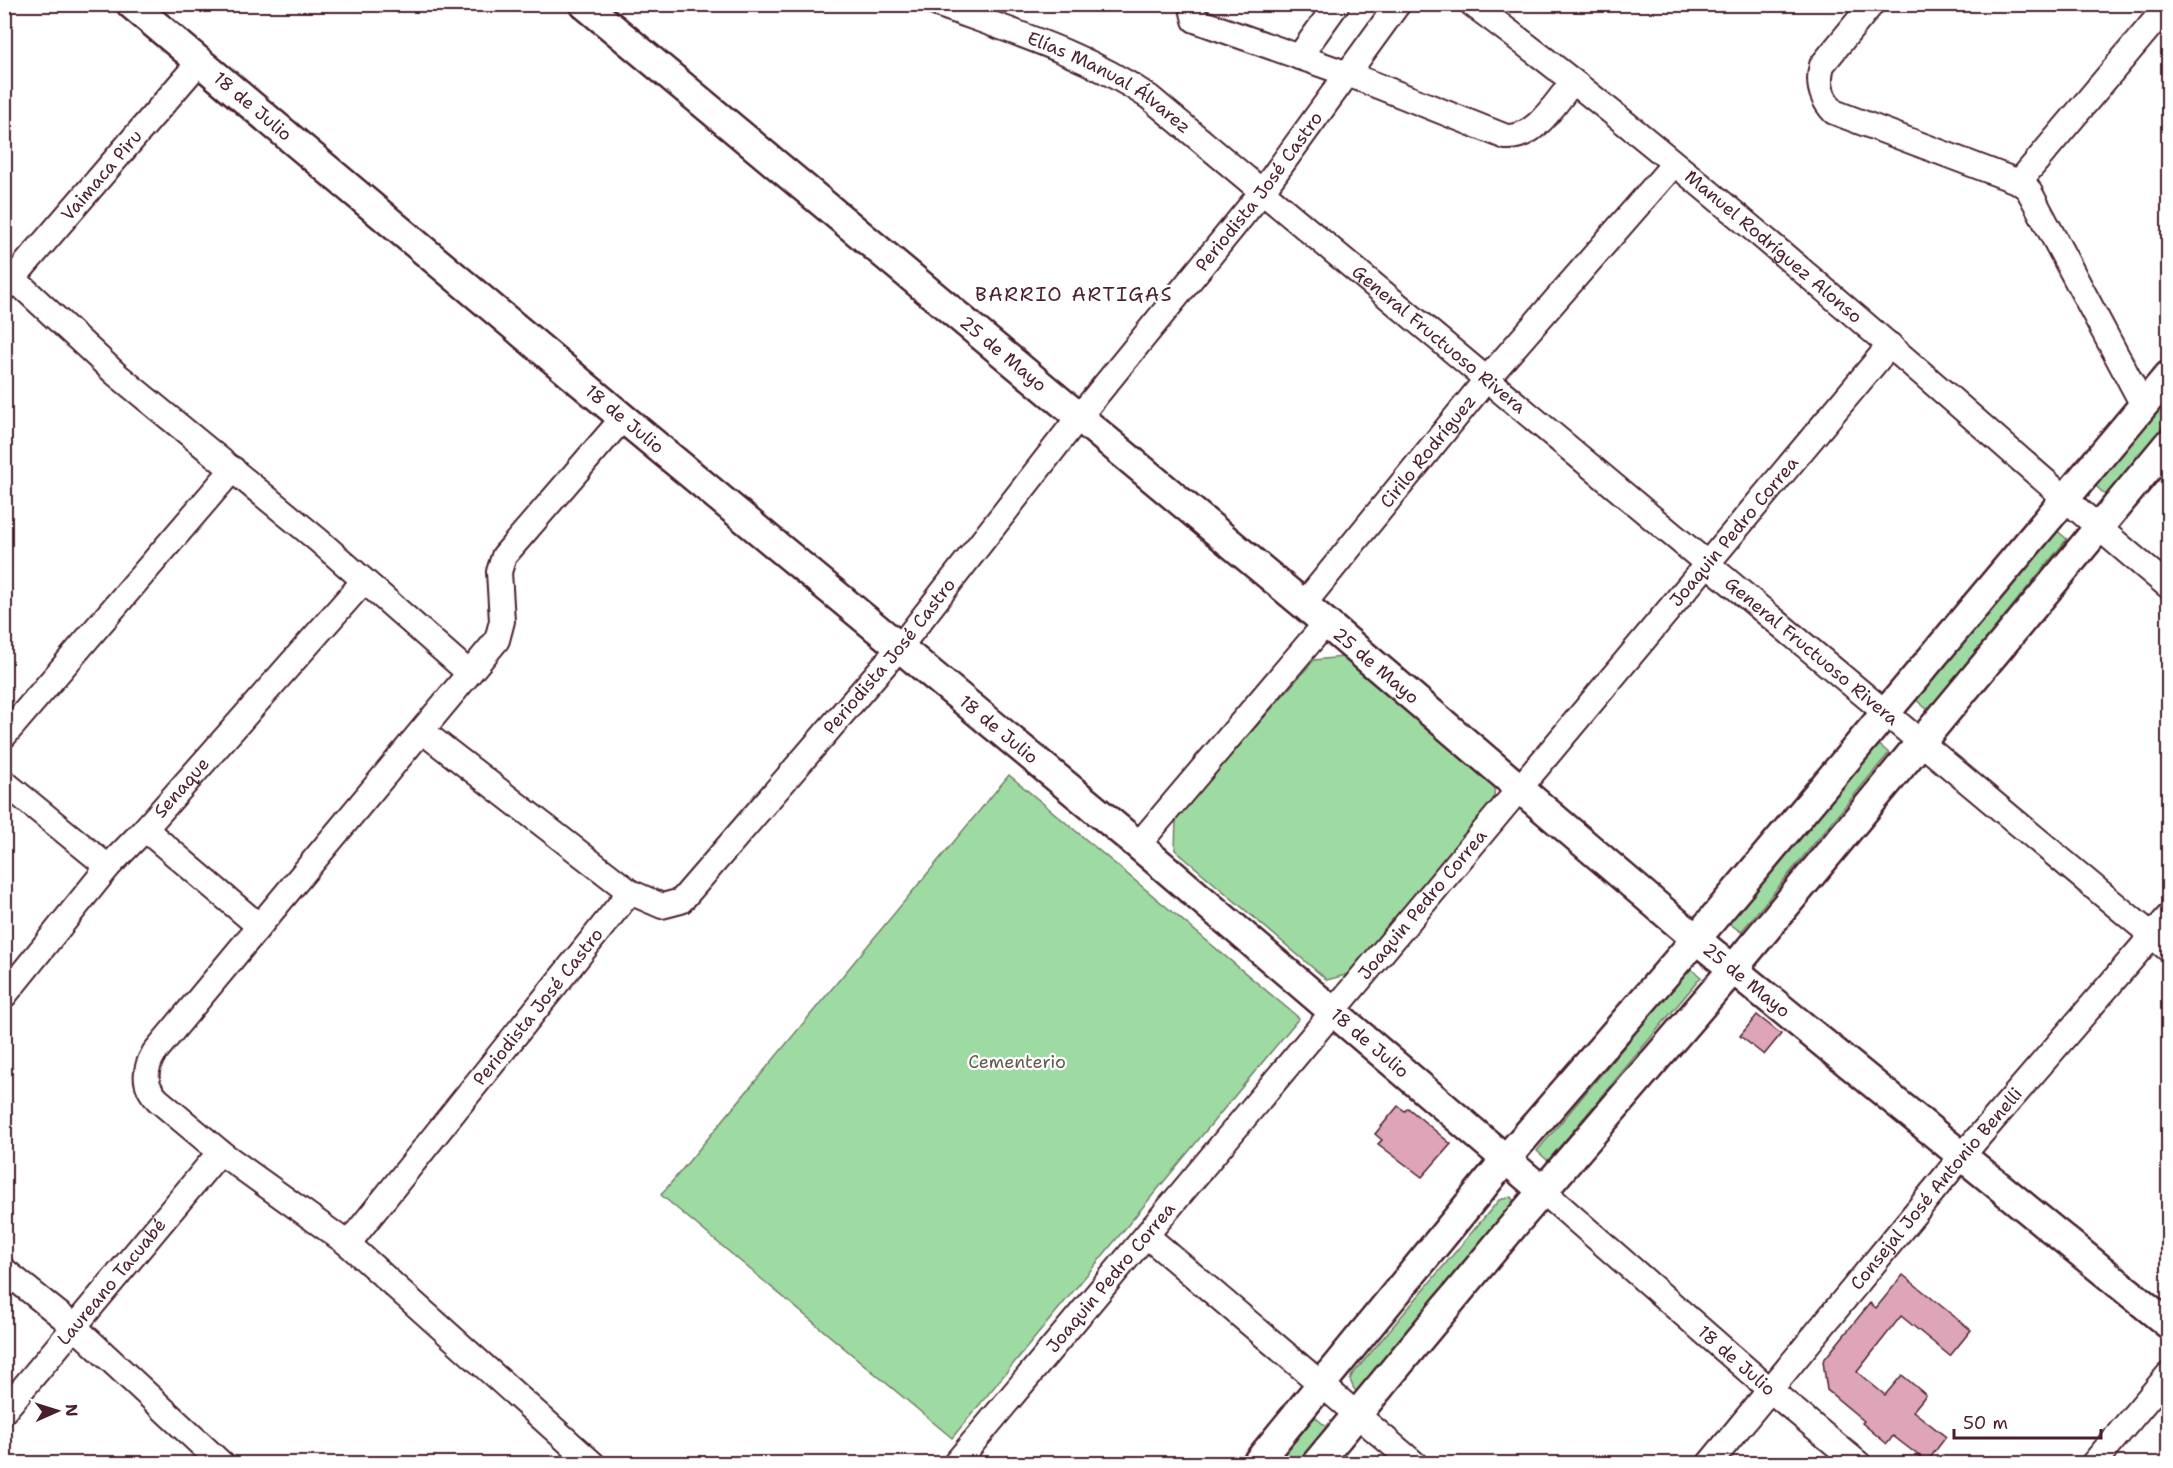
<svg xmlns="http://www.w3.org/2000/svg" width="2173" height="1468" viewBox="0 0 2173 1468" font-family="'Shantell Sans',sans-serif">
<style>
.green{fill:#9ddba3;stroke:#747d67;stroke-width:1.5}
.building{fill:#dda5b7;stroke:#4a1f2b;stroke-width:1.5}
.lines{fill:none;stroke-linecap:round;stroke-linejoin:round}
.minor-casing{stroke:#4a1f2b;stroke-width:28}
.tertiary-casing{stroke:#4a1f2b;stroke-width:33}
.minor{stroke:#fff;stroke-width:24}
.tertiary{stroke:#fff;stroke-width:28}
.labels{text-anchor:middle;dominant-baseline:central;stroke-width:4.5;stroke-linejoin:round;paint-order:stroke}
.street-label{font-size:18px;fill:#4a1f2b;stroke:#fff}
.park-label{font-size:18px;fill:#63574f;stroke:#fff}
.neighbourhood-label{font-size:20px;letter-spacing:1.5px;fill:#4a1f2b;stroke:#fff}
</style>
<rect width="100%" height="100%" fill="#fff"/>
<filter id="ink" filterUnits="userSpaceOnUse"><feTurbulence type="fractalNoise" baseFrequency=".0167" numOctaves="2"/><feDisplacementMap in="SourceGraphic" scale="12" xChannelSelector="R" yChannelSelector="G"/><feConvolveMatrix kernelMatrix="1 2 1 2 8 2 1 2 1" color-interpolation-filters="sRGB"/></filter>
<g filter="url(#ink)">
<!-- green -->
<g class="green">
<path d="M2168,398v22l-62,76 -10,-10z"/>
<path d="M2055,529l12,10 -139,171 -12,-10z"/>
<path d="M1343,657l152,128 -2,21 -140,167 -26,7 -152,-130 1,-32 138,-158z"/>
<path d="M1877,743l12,10 -148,179 -12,-9z"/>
<path d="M1009,775l290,243 -347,420 -291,-243z"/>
<path d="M1690,968l11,9 -153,184 -11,-10z"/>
<path d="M1511,1197l6,9 -159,186 -4,-3 -4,-9 2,-5 147,-175z"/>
<path d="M1315,1417l15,13 -28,33 -26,1z"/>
</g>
<!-- building -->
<g class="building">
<path d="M1757,1015l24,19 -17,21 -24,-19z"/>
<path d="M1398,1106l7,5 3,-3 43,36 -29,33 -44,-33 4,-4 -7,-6z"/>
<path d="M1903,1275l68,55 -21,26 -49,-40 -44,56 28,23 17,-20 24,20 -13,16 33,26 -19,25 -34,-26 -6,8 -25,-21 2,-2 -37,-31 -4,-29 47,-58 6,5z"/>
</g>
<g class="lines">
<defs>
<g id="minor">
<path id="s1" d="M937,4c73,27 147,49 212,93l1019,852"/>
<path d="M1191,4l4,16 153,54 158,63c29,2 49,-34 66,-54"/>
<path id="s2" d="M1472,4c144,107 281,224 417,341 94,80 184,163 279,241"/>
<path d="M1872,4l-50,61c-5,19 -1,33 12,47l185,70 9,7 115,216"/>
<path d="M1299,57l38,-53"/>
<path d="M2019,182l149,-177"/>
<path d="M14,279l102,95 202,166 151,133"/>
<path id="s3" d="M4,289l196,-228"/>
<path id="s4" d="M1303,605l183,-225 188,-216"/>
<path id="s5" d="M422,731l208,161 32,14 19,-5 218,-253 179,-230 183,-225 137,-189"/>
<path d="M4,736l229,-267"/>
<path d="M4,782l104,85"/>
<path d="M145,829l114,97"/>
<path d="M1138,845l188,-222"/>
<path id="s6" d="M4,996l104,-129 37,-38 218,-247"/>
<path id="s7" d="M1544,1192l225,197 90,75"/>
<path d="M1147,1236l268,228"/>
<path id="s8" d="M348,1244l282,-352"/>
<path d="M4,1270l71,57 147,137"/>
<path id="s9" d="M4,1411l216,-259"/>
<path d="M593,1464l-245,-220 -128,-92 -62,-52c-15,-15 -14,-30 -4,-47l343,-413 5,-19 -3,-49 5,-16 119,-138"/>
<path id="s10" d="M955,1464l935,-1119"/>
<path id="s11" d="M1709,1464l253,-308 206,-239"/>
<path d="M2093,1464l75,-89"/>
</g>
<g id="tertiary">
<path id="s12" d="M131,4l492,414 515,427 406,347"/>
<path id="s13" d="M584,4l742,619 370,316 472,385"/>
<path d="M1256,1464l249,-304 191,-221 472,-563"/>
<path d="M1316,1464l202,-244 215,-251 435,-525"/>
</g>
</defs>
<!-- minor casing -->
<use href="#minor" class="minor-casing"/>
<!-- tertiary casing -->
<use href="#tertiary" class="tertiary-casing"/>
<!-- minor -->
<use href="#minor" class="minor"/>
<!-- tertiary -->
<use href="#tertiary" class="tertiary"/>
</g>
</g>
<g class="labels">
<!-- street labels -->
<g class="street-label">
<text stroke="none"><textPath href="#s1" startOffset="190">Elías Manual Álvarez</textPath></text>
<text stroke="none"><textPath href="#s12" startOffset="159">18 de Julio</textPath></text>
<text stroke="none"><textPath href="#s3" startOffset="150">Vaimaca Piru</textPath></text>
<text stroke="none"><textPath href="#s5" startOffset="1233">Periodista José Castro</textPath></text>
<text stroke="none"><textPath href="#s2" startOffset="387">Manuel Rodríguez Alonso</textPath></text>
<text stroke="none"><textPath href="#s1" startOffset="610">General Fructuoso Rivera</textPath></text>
<text stroke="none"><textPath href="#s13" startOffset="546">25 de Mayo</textPath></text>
<text stroke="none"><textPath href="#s12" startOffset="645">18 de Julio</textPath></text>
<text stroke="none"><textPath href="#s4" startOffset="198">Cirilo Rodríguez</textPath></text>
<text stroke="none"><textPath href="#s10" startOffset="1215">Joaquin Pedro Correa</textPath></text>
<text stroke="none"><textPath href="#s1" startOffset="1096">General Fructuoso Rivera</textPath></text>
<text stroke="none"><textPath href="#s5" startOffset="639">Periodista José Castro</textPath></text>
<text stroke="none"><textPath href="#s13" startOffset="1032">25 de Mayo</textPath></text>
<text stroke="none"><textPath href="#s12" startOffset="1131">18 de Julio</textPath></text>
<text stroke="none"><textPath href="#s6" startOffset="274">Senaque</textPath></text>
<text stroke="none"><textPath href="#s10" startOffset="729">Joaquin Pedro Correa</textPath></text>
<text stroke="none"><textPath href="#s13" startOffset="1518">25 de Mayo</textPath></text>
<text stroke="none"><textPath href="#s8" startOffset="304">Periodista José Castro</textPath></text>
<text stroke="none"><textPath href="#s12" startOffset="1617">18 de Julio</textPath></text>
<text stroke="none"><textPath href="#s11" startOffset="357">Consejal José Antonio Benelli</textPath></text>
<text stroke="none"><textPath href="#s10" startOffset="243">Joaquin Pedro Correa</textPath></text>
<text stroke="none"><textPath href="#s9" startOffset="168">Laureano Tacuabé</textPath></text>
<text stroke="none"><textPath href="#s7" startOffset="256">18 de Julio</textPath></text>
</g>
<!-- park labels -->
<g class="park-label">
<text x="1017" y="1062">Cementerio</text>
</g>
<!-- neighbourhood labels -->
<g class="neighbourhood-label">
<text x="1074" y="294">BARRIO ARTIGAS</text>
</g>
</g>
<!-- margin -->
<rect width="2173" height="1468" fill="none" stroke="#fff" stroke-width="24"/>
<rect x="12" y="12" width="2149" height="1444" fill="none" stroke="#4a1f2b" stroke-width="2" filter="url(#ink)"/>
<!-- north arrow -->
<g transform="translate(57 1411) rotate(87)" stroke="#ffffff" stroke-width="4.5" paint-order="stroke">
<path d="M0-4.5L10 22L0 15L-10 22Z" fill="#4a1f2b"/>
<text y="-9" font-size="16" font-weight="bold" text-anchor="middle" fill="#4a1f2b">N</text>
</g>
<!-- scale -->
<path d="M1954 1429v9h147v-9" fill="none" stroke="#4a1f2b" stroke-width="3"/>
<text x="1963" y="1429" font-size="18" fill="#4a1f2b" stroke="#ffffff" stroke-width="4.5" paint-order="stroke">50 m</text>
</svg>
